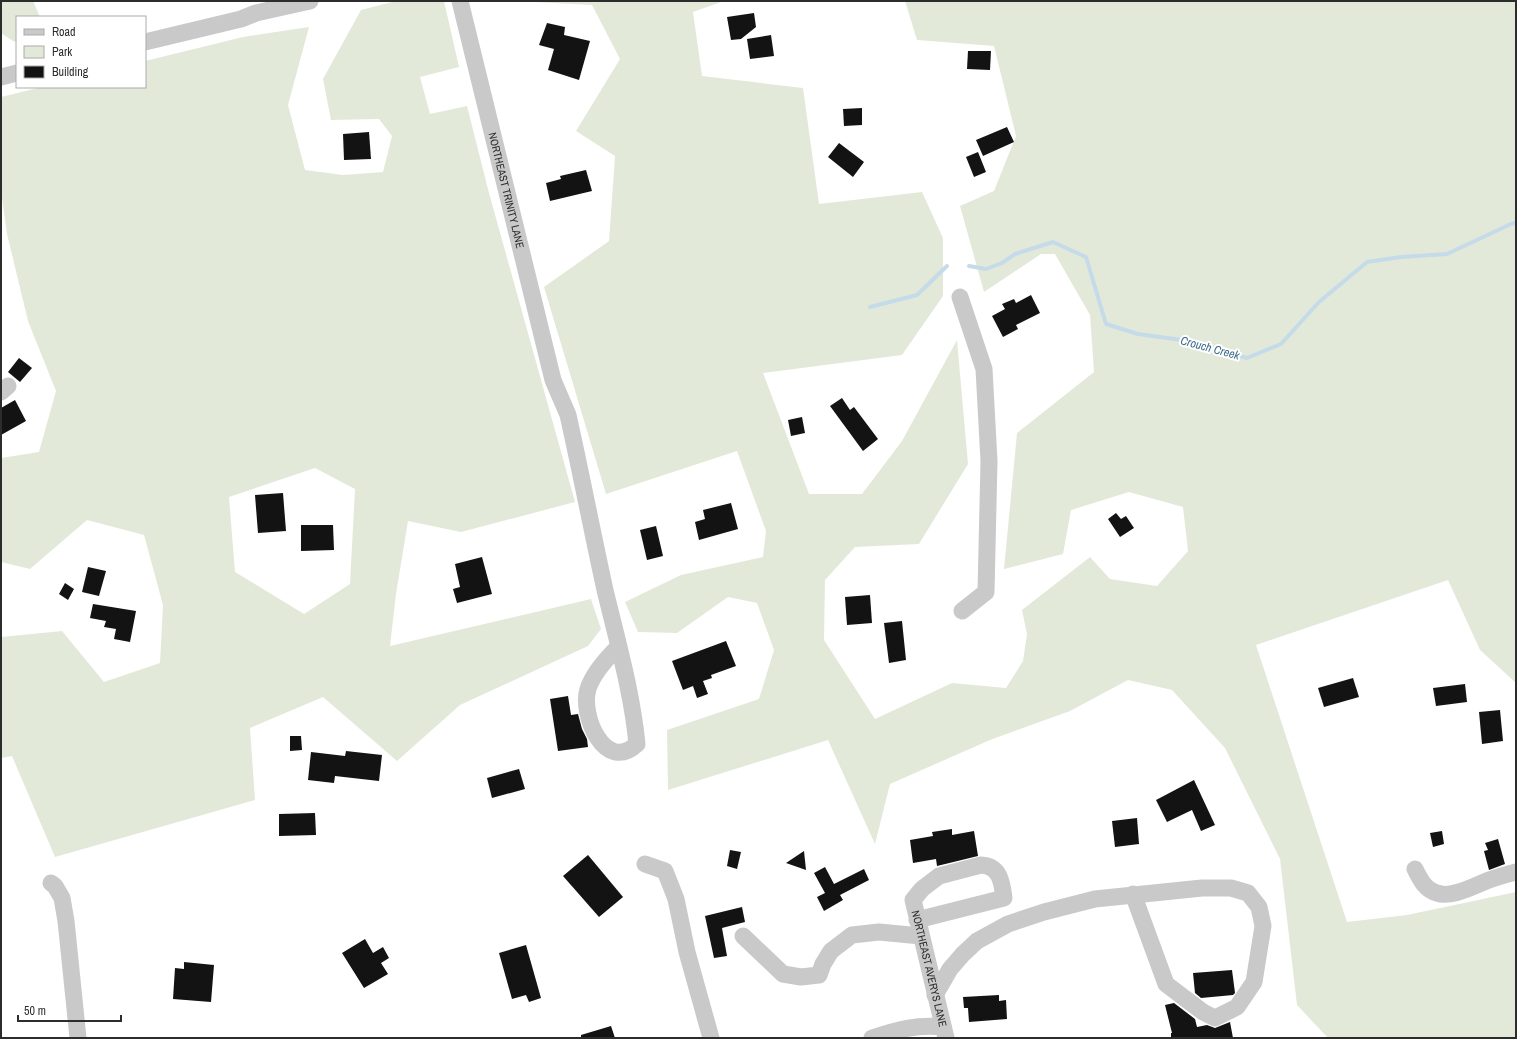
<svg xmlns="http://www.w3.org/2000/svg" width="1517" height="1039" viewBox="0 0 1517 1039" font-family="'Archivo Narrow',sans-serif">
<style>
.green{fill:#e2e9d9;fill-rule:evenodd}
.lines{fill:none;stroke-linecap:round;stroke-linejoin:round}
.stream{stroke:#c5dbe9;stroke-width:4}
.building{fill:#131313}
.minor{stroke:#c9c9c9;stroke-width:17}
.labels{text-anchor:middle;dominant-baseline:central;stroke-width:4;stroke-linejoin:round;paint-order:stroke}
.street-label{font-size:11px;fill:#2c2c2c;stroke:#fff}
.water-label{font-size:12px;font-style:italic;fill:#3c6c8b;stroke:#fff}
</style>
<rect width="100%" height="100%" fill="#fff"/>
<!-- green -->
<g class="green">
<path d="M1,1h32l7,16h-23v25l-4,-1 -12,-8z"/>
<path d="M396,1h48l15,66 -39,10 10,37 37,-8 22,87 86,309 -114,30 -53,-11 -12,73 -6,52 201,-47 10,30 -13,17 -128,59 -63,56 -74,-64 -73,31 5,72 -200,57 -43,-101 -11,2v-121l61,-6 42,51 56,-19 3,-58 -19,-70 -57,-15 -57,49 -29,-7v-104l38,-6 17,-61 -28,-70 -21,-87 -6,-43v-94l41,-10h103v-26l98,-24 66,-10 -21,78 17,65 38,5 40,-3 9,-36 -13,-17 -48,1 -8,-41 38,-69zM315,468l40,21 -5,95 -46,30 -69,-42 -6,-75z"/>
<path d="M515,1h209l-31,11 9,64 101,12 16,116 103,-12 21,46v58l-41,59 -139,18 46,121h53l40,-53 55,-101 11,124 -49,80 -64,3 -30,33 -1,60 51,79 77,-36 54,5 17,-27 4,-27 -5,-24 68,-53 20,22 47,7 31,-35 -5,-44 -54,-15 -58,18 -8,44 -59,15 13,-136 77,-61 -4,-57 -35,-61h-14l-57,38 -24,-86 34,-15 22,-55 -22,-90 -77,-6 -12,-39h611v682l-36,-33 -32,-70 -192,65 91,277 60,-7 109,-23v146h-188l-31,-33 -17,-146 -55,-111 -53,-58 -44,-10 -58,31 -80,29 -100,44 -15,60 -47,-104 -160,50 -1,-60 92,-31 15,-49 -17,-47 -29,-6 -51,36 -39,-1 -13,-30 56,-27 82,-18 3,-26 -29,-80 -131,43 -62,-207 65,-46 6,-85 -39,-25 44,-72 -28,-54z"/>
</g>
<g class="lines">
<!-- stream -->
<g class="stream">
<path d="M969,266l17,3 16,-6 13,-9 38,-12 33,15 20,67 32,10 51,7 58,17 34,-14 38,-42 48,-40 34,-5 46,-3 66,-31 3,1"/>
<path d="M870,307l47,-12 30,-29"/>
</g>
</g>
<!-- building -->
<g class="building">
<path d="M754,13l2,14 -15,12 -10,1 -4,-23z"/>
<path d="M547,23l18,4 -1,8 26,6 -11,39 -31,-10 6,-21 -15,-4z"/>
<path d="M771,35l3,21 -24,3 -3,-20z"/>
<path d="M968,51h23l-1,19 -23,-1z"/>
<path d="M862,108v17l-18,1 -1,-17z"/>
<path d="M1007,127l7,15 -31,14 -7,-16z"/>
<path d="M369,132l2,27 -27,1 -1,-26z"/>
<path d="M839,143l25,19 -11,15 -25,-20z"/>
<path d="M978,152l8,20 -12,5 -8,-20z"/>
<path d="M586,170l6,21 -42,10 -4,-18 15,-4 -1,-3z"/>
<path d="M1031,295l9,18 -24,12 2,4 -15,8 -11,-21 13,-7 -3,-5 12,-5 2,4z"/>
<path d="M19,358l13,10 -12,14 -12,-10z"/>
<path d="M842,398l8,12 4,-3 24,32 -15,12 -33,-45z"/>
<path d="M15,400l11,21 -25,14v-27z"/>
<path d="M802,417l3,16 -14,3 -3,-16z"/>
<path d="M283,493l3,38 -28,2 -3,-38z"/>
<path d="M731,503l7,26 -39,11 -4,-18 10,-3 -2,-9z"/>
<path d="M1116,513l5,6 5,-3 8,12 -14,9 -12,-18z"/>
<path d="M301,525h32l1,25 -33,1z"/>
<path d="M656,526l7,30 -16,4 -7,-30z"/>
<path d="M482,557l10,37 -35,9 -4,-14 7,-2 -5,-23z"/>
<path d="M88,567l18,4 -7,25 -17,-4z"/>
<path d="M65,583l9,6 -6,11 -9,-6z"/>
<path d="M870,595l2,28 -25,2 -2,-28z"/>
<path d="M93,604l43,7 -6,31 -16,-3 2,-10 -12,-2 2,-6 -16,-3z"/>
<path d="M902,621l4,39 -17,3 -5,-40z"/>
<path d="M726,641l10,25 -25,9 1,3 -9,3 5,13 -11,4 -4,-12 -10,4 -11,-29z"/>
<path d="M1353,678l6,19 -35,10 -6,-19z"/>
<path d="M1465,684l2,18 -31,4 -3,-18z"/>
<path d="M568,696l3,19 7,-1 4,15 5,10 1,8 -30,4 -8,-52z"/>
<path d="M1500,710l3,31 -21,3 -3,-32z"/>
<path d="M290,736h11l1,14 -12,1z"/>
<path d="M346,751l36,4 -3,26 -44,-5 -1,7 -26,-3 3,-28 34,4z"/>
<path d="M519,769l6,20 -33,9 -5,-20z"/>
<path d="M1194,780l21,45 -14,6 -9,-21 -25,12 -11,-22z"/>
<path d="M315,813l1,22 -37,1v-22z"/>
<path d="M1137,818l2,26 -24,3 -3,-26z"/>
<path d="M952,829v6l22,-4 4,25 -41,10 -1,-7 -23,4 -3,-23 23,-4 -1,-4z"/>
<path d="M1442,831l2,13 -11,3 -3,-14z"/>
<path d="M1498,839l7,25 -16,6 -5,-19 4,-1 -3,-7z"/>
<path d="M730,850l11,2 -4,17 -10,-3z"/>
<path d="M804,851l2,19 -20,-7z"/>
<path d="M588,855l35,42 -24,20 -36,-41z"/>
<path d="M825,867l9,17 30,-15 5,11 -29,15 3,5 -19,11 -7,-14 8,-4 -11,-20z"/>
<path d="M742,907l3,15 -23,6 5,28 -13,2 -9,-42z"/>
<path d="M365,939l8,14 10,-6 6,11 -8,5 7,11 -24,14 -22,-35z"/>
<path d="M526,945l15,53 -12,4 -3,-7 -14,4 -13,-46z"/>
<path d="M184,962l30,3 -3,37 -38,-3 2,-31 9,1z"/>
<path d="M1232,970l3,23 -2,2 -32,3 -6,-5 -2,-20z"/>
<path d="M999,995v6l7,-1 1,19 -38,3 -1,-14h-4l-1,-11z"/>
<path d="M1174,1003l21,16 2,8 10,-2 8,3 15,-6 3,16h-62v-5h1l-7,-28z"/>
<path d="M611,1026l4,12h-34v-3z"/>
</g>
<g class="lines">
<!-- minor -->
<g class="minor">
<path id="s1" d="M460,1l93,379 15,35c13,58 24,116 37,175 12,50 27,102 32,154 -32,30 -57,-29 -49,-55 5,-16 19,-31 30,-42"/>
<path d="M145,42l96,-23 15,-6 54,-12"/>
<path d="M1,77l16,-4"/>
<path d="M960,297l24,72 5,92 -3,131 -24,19"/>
<path d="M1,392l7,-6"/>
<path d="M645,864l20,7 11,28 11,53 24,86"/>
<path d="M1415,869c5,10 10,21 22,24 15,6 40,-9 55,-14 8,-3 16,-5 24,-7"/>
<path d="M51,883l4,3 7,12 4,23 12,117"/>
<path id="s2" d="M917,920l87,-22c-2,-16 -4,-32 -23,-33l-42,11 -17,13 -9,11 33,138"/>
<path d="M743,936l40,38 18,3 18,-2 4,-11 8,-13 21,-16 27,-3 42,4"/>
<path d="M935,995l15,-26 13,-15 14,-13 31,-17 36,-12 51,-13 107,-11h29l17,5 11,14 4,19 -9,56 -17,25 -22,11 -12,-6 -37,-28 -33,-90"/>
<path d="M872,1038c25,-8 45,-14 71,-11"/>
</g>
</g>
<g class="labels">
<!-- street labels -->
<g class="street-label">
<text stroke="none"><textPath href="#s1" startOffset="195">NORTHEAST TRINITY LANE</textPath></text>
<text stroke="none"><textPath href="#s2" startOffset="284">NORTHEAST AVERYS LANE</textPath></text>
</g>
<!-- water labels -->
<g class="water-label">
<text transform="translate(1210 348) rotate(15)">Crouch Creek</text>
</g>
</g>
<!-- border -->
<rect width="1517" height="1039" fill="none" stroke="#2c2c2c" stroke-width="4"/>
<!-- legend -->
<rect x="16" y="16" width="130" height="72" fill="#ffffff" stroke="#ababab"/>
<rect x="24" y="29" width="20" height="6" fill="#c9c9c9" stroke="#ababab"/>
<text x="52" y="36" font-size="12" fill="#2c2c2c">Road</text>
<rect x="24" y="46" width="20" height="12" fill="#e2e9d9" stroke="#ababab"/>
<text x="52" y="56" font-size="12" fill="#2c2c2c">Park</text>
<rect x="24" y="66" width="20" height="12" fill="#131313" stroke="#ababab"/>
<text x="52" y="76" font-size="12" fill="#2c2c2c">Building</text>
<!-- scale -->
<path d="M18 1015v6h103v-6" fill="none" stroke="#2c2c2c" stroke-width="2"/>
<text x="24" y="1015" font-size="12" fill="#2c2c2c" stroke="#ffffff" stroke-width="3" paint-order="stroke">50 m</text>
</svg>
